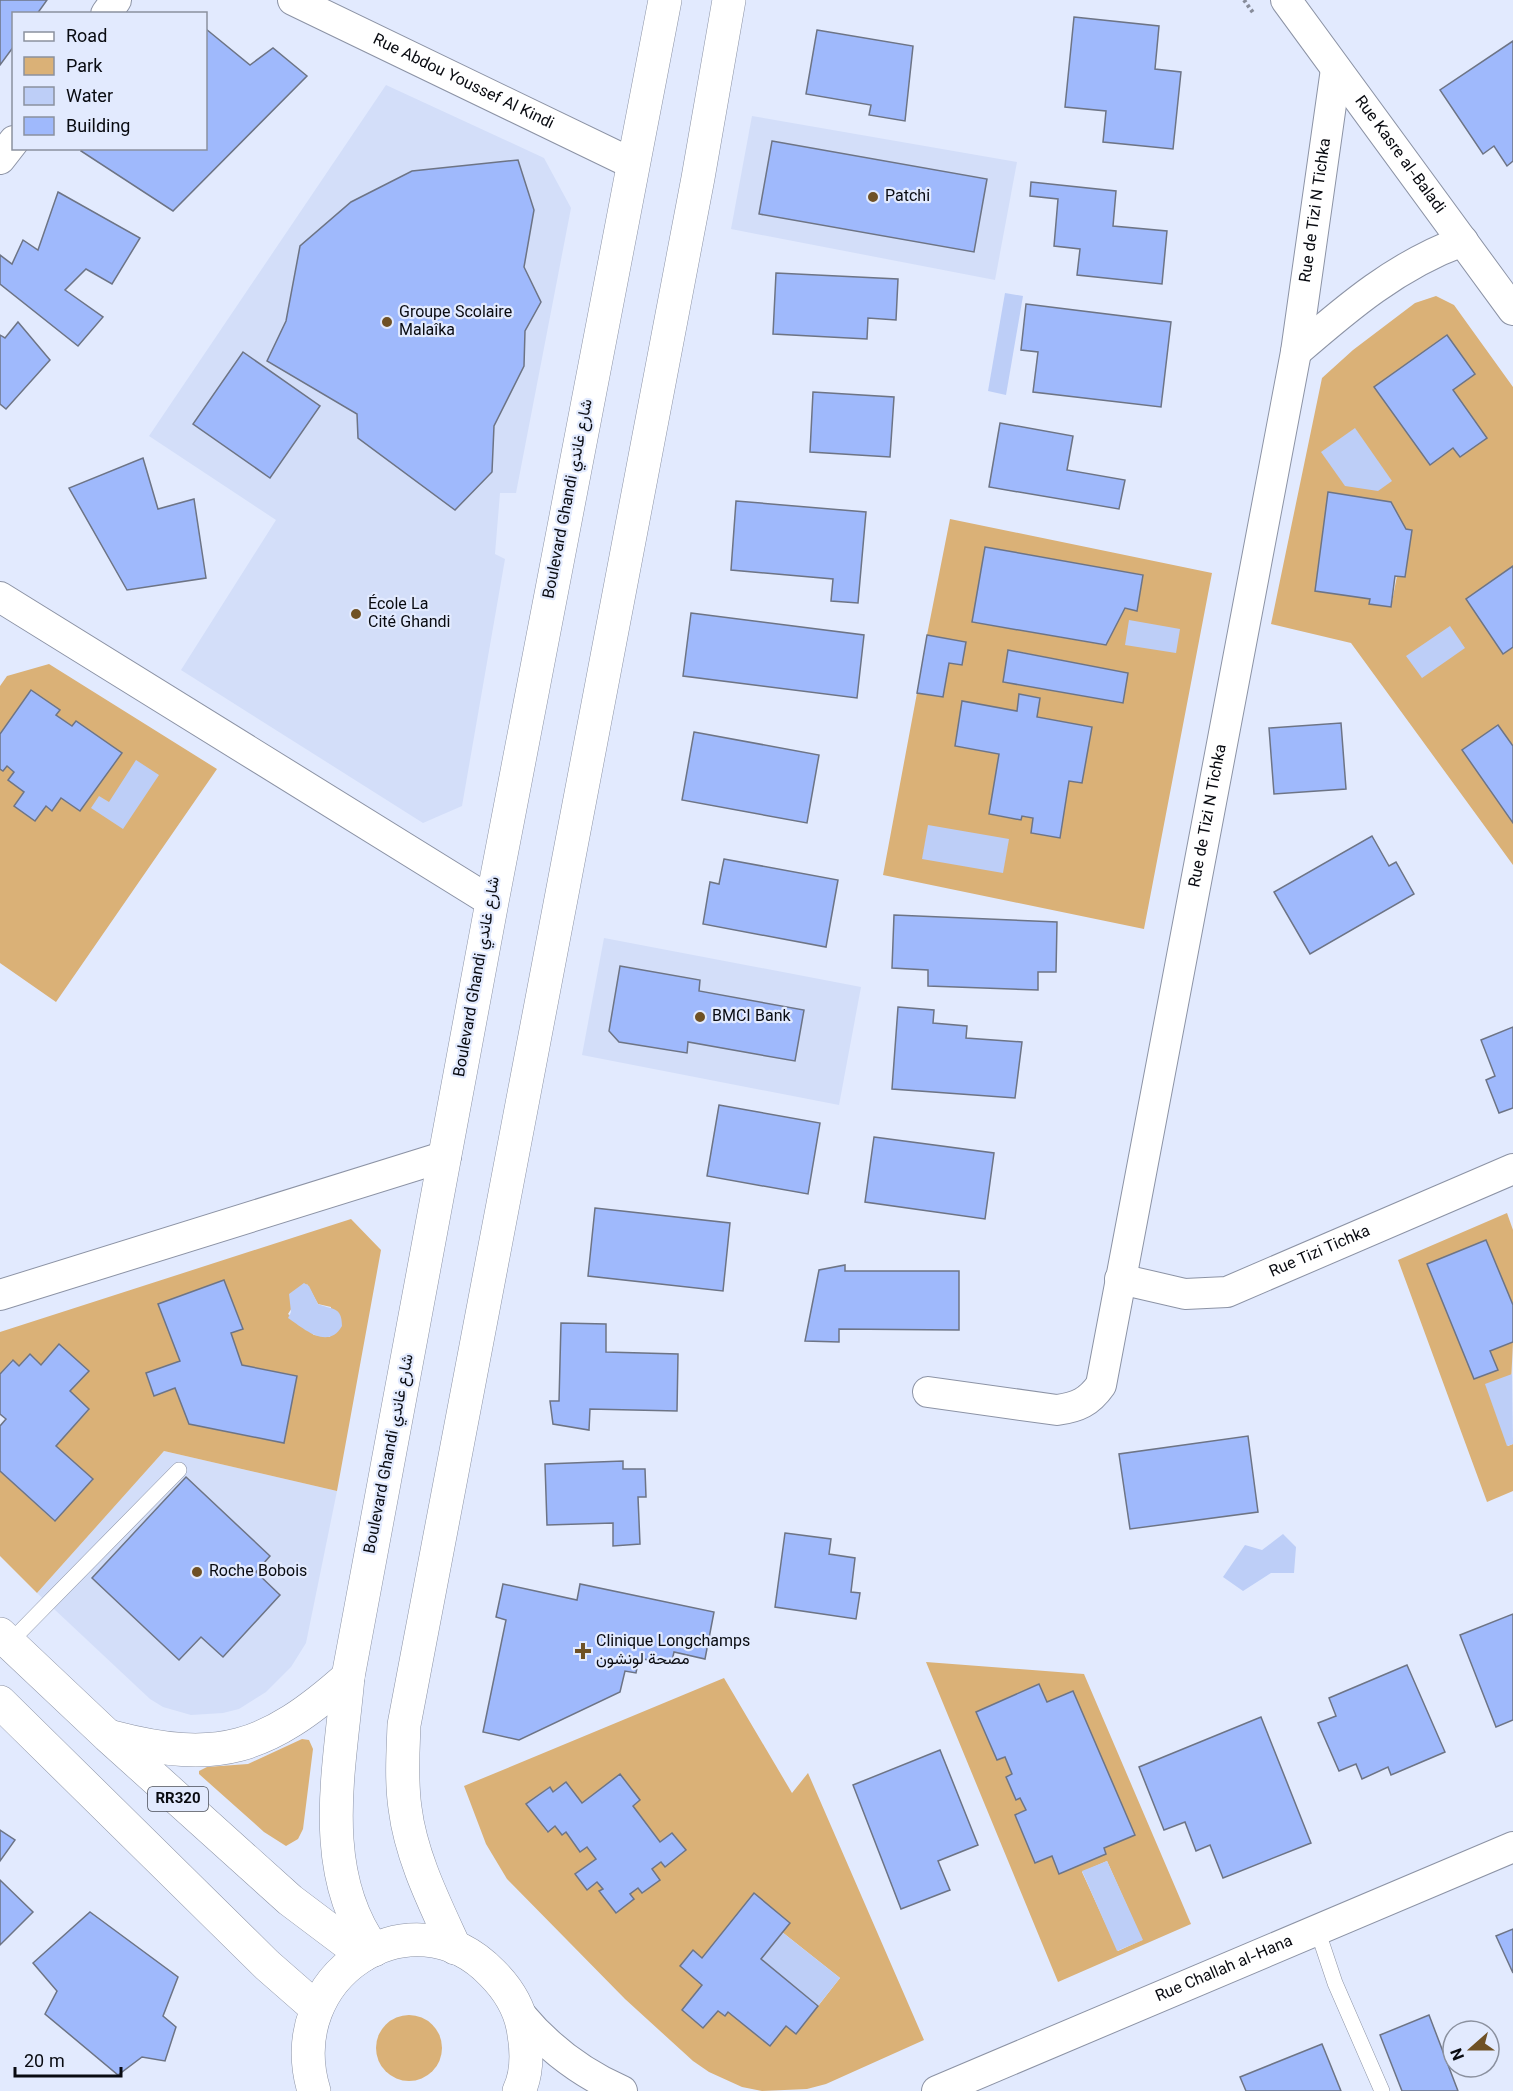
<svg xmlns="http://www.w3.org/2000/svg" width="1513" height="2091" viewBox="0 0 1513 2091" font-family="Georgia,Vazirmatn,serif">
<style>
.built{fill:#d3def9}
.green{fill:#dab177;fill-rule:evenodd}
.water{fill:#bdcef7}
.building{fill:#9fb9fc;stroke:#6d7485;stroke-width:1.5}
.lines{fill:none;stroke-linecap:round;stroke-linejoin:round}
.service-casing{stroke:#8c93a5;stroke-width:16}
.minor-casing{stroke:#8c93a5;stroke-width:32}
.primary-casing{stroke:#8c93a5;stroke-width:34}
.path{stroke:#878c9a;stroke-width:4;stroke-dasharray:3 3;stroke-linecap:butt}
.service{stroke:#fff;stroke-width:15}
.minor{stroke:#fff;stroke-width:30}
.primary{stroke:#fff;stroke-width:33}
.poi-dot{fill:#6f5125;stroke:#e2eafe;stroke-width:2}
.labels{text-anchor:middle;dominant-baseline:central;stroke-width:4.5;stroke-linejoin:round;paint-order:stroke}
.shield{fill:#e2eafe;stroke:#4a4e58;stroke-width:1.5}
.shield-label{font-size:15px;font-weight:bold;fill:#090b11}
.street-label{font-size:16px;fill:#090b11;stroke:#e2eafe}
.poi-label{font-size:16px;fill:#090b11;stroke:#e2eafe;text-anchor:start}
</style>
<rect width="100%" height="100%" fill="#e2eafe"/>
<!-- built -->
<g class="built">
<path d="M386,85l158,73 27,50 -55,285h-16l-5,61 10,5 -43,247 -39,17 -242,-153 95,-150 -127,-84z"/>
<path d="M752,116l265,46 -22,118 -264,-51z"/>
<path d="M604,938l257,49 -22,118 -257,-50z"/>
<path d="M164,1451l173,40 -31,152 -15,24 -25,25 -27,17 -16,4 -32,2 -28,-8 -13,-8 -113,-106z"/>
</g>
<!-- green -->
<g class="green">
<path d="M1436,296l18,9 59,82v179l-47,33 37,55 10,-7v99l-16,-20 -35,24 51,73v42l-162,-222 -80,-19 51,-246 31,-28 62,-47zM1447,335l28,39 -22,16v58l-23,17 -56,-78zM1329,493l62,9 15,27 -15,78 -22,-4 1,-4 -55,-9z"/>
<path d="M950,519l262,54 -68,356 -261,-54 34,-182 26,4 6,-34 13,2 3,-23 -38,-7zM985,547l158,28 -6,36 -12,-3 -20,37 -133,-23zM1009,650l118,23 -4,30 -120,-21zM1020,694l20,4 -3,19 55,10 -10,56 -13,-2 -9,56 -29,-4 2,-15 -11,-2 -1,4 -32,-6 10,-60 -44,-8 7,-45 55,10z"/>
<path d="M49,664l168,105 -161,233 -56,-39v-194l3,2 4,-5 7,6 -6,8 16,12 -9,14 20,15 11,-15 6,5 9,-13 19,13 41,-58 -45,-32 -4,5 -16,-11 -25,-25 -31,44v-48l7,-10z"/>
<path d="M1507,1213l6,17v75l-27,-65 -59,24 47,115 23,-9 -7,-19 23,-9 -5,104 5,-2v47l-26,11 -89,-242z"/>
<path d="M351,1219l30,31 -44,241 -173,-40 -127,142 -37,-37v-85l54,50 39,-41 -37,-34 33,-36 -19,-19 18,-20 -29,-27 -18,21 -11,-10 -11,11 -7,-6 -12,14v-42zM224,1280l19,48 -12,5 11,32 55,11 -13,67 -95,-19 -14,-36 -21,8 -8,-22 34,-13 -21,-57zM307,1284l11,20 13,3 -1,30 -16,-2 -26,-21z"/>
<path d="M926,1662l158,12 107,250 -133,58zM1039,1684l8,18 26,-10 62,143 -31,13 2,6 -47,19 -7,-17 -17,7 -20,-48 11,-5 -6,-12 -4,2 -10,-23 6,-3 -7,-17 -8,3 -21,-48zM1107,1861l35,79 -24,11 -36,-79z"/>
<path d="M724,1678l68,115 16,-20 116,267 -98,44 -19,5 -45,2 -20,-4 -33,-15 -16,-11 -68,-62 -118,-120 -21,-35 -22,-58zM620,1774l20,26 -7,6 27,36 12,-9 14,17 -21,17 -4,-5 -9,7 7,11 -16,13 -5,-5 -8,6 4,5 -18,14 -17,-21 4,-3 -6,-7 -10,8 -11,-16 20,-15 -9,-12 -7,5 -14,-20 -4,3 -7,-9 -8,6 -20,-27 22,-18 4,5 13,-10 16,21zM754,1894l28,38 58,46 -44,56 -10,-8 -58,-14 -3,4 -7,-5 -15,17 -21,-18 20,-25 -9,-34 9,7z"/>
<path d="M302,1739l7,1 4,9 -10,80 -5,10 -12,7 -22,-14 -65,-58v-3l8,-4 41,-3z"/>
<circle cx="409" cy="2048" r="33"/>
</g>
<!-- water -->
<g class="water">
<path d="M1005,293l18,3 -17,99 -18,-4z"/>
<path d="M1355,428l37,53 -14,10 -33,-5 -24,-34z"/>
<path d="M1129,620l51,9 -4,24 -51,-8z"/>
<path d="M1450,626l15,22 -43,30 -16,-22z"/>
<path d="M136,760l23,15 -36,54 -32,-21 8,-12 10,6z"/>
<path d="M928,825l81,14 -6,34 -81,-14z"/>
<path d="M304,1283l5,3 9,18c14,6 24,2 24,22 -14,25 -39,2 -54,-8l3,-6 -2,-18z"/>
<path d="M1512,1374l1,70 -6,2 -22,-62z"/>
<path d="M1283,1534l13,13 -2,26h-23l-28,18 -20,-14 22,-32 17,5z"/>
<path d="M1107,1861l36,79 -26,11 -35,-80z"/>
<path d="M782,1932l58,46 -22,28 -57,-47z"/>
</g>
<!-- building -->
<g class="building">
<path d="M0,0h47l-10,14h-23v32l-14,19z"/>
<path d="M1074,17l85,9 -4,43 26,3 -8,77 -70,-7 3,-31 -41,-4z"/>
<path d="M206,29l44,36 23,-17 34,28 -134,135 -92,-60 2,-3h123z"/>
<path d="M817,30l96,16 -8,75 -36,-6 2,-10 -65,-11z"/>
<path d="M1513,41v120l-6,5 -13,-20 -11,8 -43,-64z"/>
<path d="M772,141l215,38 -13,73 -215,-38z"/>
<path d="M518,160l16,50 -10,57 17,35 -16,29 -1,35 -30,60 -2,46 -37,38 -97,-72 -1,-24 -90,-53 19,-40 14,-75 51,-44 61,-31z"/>
<path d="M1031,182l85,9 -3,35 54,5 -5,53 -85,-9 3,-26 -26,-3 4,-47 -28,-3z"/>
<path d="M58,192l82,46 -28,46 -26,-15 -21,21 38,27 -25,29 -78,-62v-29l12,9 11,-24 15,10z"/>
<path d="M776,273l122,6 -2,41 -28,-2 -1,21 -94,-5z"/>
<path d="M1026,304l145,18 -10,85 -128,-15 5,-40 -17,-2z"/>
<path d="M18,322l32,38 -44,49 -6,-5v-69l5,3z"/>
<path d="M1447,335l28,39 -22,16 34,48 -27,19 -7,-9 -23,17 -56,-78z"/>
<path d="M243,352l77,54 -50,72 -77,-54z"/>
<path d="M813,392l81,5 -4,60 -80,-5z"/>
<path d="M1000,423l73,13 -6,34 58,10 -6,29 -130,-22z"/>
<path d="M143,458l15,51 36,-10 12,79 -79,12 -58,-102z"/>
<path d="M1328,492l63,10 15,27 6,1 -7,47 -10,-1 -4,31 -22,-3 1,-5 -55,-8z"/>
<path d="M736,501l130,11 -8,91 -27,-2 2,-22 -102,-9z"/>
<path d="M985,547l158,28 -6,36 -12,-3 -19,37 -134,-23z"/>
<path d="M1513,566v81l-10,7 -37,-55z"/>
<path d="M691,613l173,22 -7,63 -174,-22z"/>
<path d="M927,635l39,7 -4,23 -13,-2 -6,34 -26,-4z"/>
<path d="M1008,650l120,23 -5,30 -120,-21z"/>
<path d="M31,690l29,20 -4,5 16,11 4,-5 46,32 -42,58 -19,-13 -9,13 -6,-5 -11,15 -21,-15 10,-14 -16,-12 6,-8 -7,-6 -4,5 -3,-2v-35z"/>
<path d="M1019,694l21,4 -3,19 55,10 -10,56 -13,-2 -9,57 -29,-5 2,-15 -11,-2 -1,4 -32,-6 10,-60 -44,-8 7,-45 55,10z"/>
<path d="M1341,723l5,66 -72,5 -5,-66z"/>
<path d="M1498,725l15,21v77l-51,-73z"/>
<path d="M694,732l125,23 -12,68 -125,-23z"/>
<path d="M1372,836l17,30 7,-4 18,32 -104,60 -36,-62z"/>
<path d="M724,859l114,21 -12,67 -123,-23 7,-42 9,2z"/>
<path d="M894,915l163,7 -1,50h-18v18l-110,-4v-16l-36,-2z"/>
<path d="M620,966l80,14 -1,11 105,19 -9,51 -107,-19 -1,11 -68,-11 -10,-11z"/>
<path d="M898,1007l36,3 -1,13 34,3 -1,12 56,4 -7,56 -123,-9z"/>
<path d="M1513,1027v81l-14,5 -13,-33 9,-4 -14,-36z"/>
<path d="M719,1105l101,18 -12,71 -101,-18z"/>
<path d="M874,1137l120,16 -9,66 -120,-17z"/>
<path d="M595,1208l135,15 -7,68 -135,-15z"/>
<path d="M1486,1240l27,65v37l-23,9 8,19 -24,9 -47,-115z"/>
<path d="M845,1265v6h114v59l-120,-1v13l-34,-1 14,-71z"/>
<path d="M224,1280l19,49 -12,4 11,32 55,11 -13,67 -95,-19 -14,-36 -21,8 -8,-23 34,-12 -22,-57z"/>
<path d="M561,1323l45,1v28l72,2 -1,57 -87,-2 -1,21 -36,-6 -3,-23h9z"/>
<path d="M59,1344l30,27 -19,20 19,18 -33,37 37,33 -38,42 -55,-50v-45l6,-7 -6,-5v-40l13,-14 6,6 11,-12 11,11z"/>
<path d="M1248,1436l10,76 -128,17 -11,-75z"/>
<path d="M623,1461v8h22l1,28h-8l2,47 -27,2v-23l-66,2 -2,-61z"/>
<path d="M186,1477l84,79 -14,16 24,23 -57,62 -22,-20 -22,23 -87,-82z"/>
<path d="M785,1533l46,6 -2,15 26,4 -4,34 9,1 -4,26 -81,-12z"/>
<path d="M503,1584l74,16 3,-16 134,28 -9,47 -31,-7 -3,13 -32,-7 -3,15 -11,-2 -5,21 -101,48 -36,-8 23,-112 -10,-3z"/>
<path d="M1513,1614v106l-17,7 -36,-92z"/>
<path d="M1407,1665l38,87 -54,23 -3,-8 -26,12 -6,-15 -17,7 -21,-48 18,-7 -7,-18z"/>
<path d="M1039,1684l8,18 26,-11 62,144 -31,13 2,6 -47,20 -7,-18 -17,7 -20,-48 11,-5 -6,-12 -4,2 -10,-23 6,-3 -7,-17 -8,3 -21,-48z"/>
<path d="M1261,1717l50,126 -88,35 -13,-33 -14,6 -11,-29 -21,8 -25,-63z"/>
<path d="M940,1750l38,95 -40,16 12,29 -49,19 -48,-124z"/>
<path d="M620,1774l20,26 -7,6 27,36 12,-9 14,17 -21,17 -4,-5 -9,7 8,11 -18,13 -4,-5 -8,6 4,5 -18,14 -17,-22 4,-2 -6,-7 -10,8 -12,-16 21,-15 -9,-12 -7,5 -14,-20 -4,3 -7,-9 -7,6 -22,-28 24,-17 3,5 13,-10 16,21z"/>
<path d="M0,1830l15,10 -15,21z"/>
<path d="M0,1880l33,32 -33,33z"/>
<path d="M754,1893l36,30 -29,36 57,47 -22,28 -10,-8 -16,20 -42,-34 -3,4 -7,-5 -15,17 -21,-18 20,-25 -22,-19 13,-16 9,8z"/>
<path d="M90,1912l88,65 -15,39 13,11 -11,34 -23,-4 -24,18 -73,-61 12,-23 -24,-28z"/>
<path d="M1513,1929v44l-17,-37z"/>
<path d="M1429,2015l29,76h-56l-22,-56z"/>
<path d="M1322,2044l19,47h-95l-6,-14z"/>
</g>
<g class="lines">
<defs>
<g id="service">
<path d="M9,1643l170,-173"/>
<path d="M1317,1929l18,54 47,108"/>
</g>
<g id="minor">
<path id="s1" d="M293,0l340,164"/>
<path id="s2" d="M1286,0l227,310"/>
<path d="M106,14l10,-14"/>
<path d="M0,159l14,-18"/>
<path d="M1296,352c52,-45 101,-87 167,-111"/>
<path d="M0,597l492,305"/>
<path id="s3" d="M1120,1279l65,15 42,-2 286,-123"/>
<path d="M0,1295l446,-139"/>
<path id="s4" d="M928,1392l129,18c21,-3 32,-8 44,-25l195,-1033 40,-283"/>
<path d="M520,2014c29,35 61,59 102,77"/>
<path id="s5" d="M937,2091l576,-244"/>
</g>
<g id="primary">
<path d="M0,1634l108,102 182,164 73,55"/>
<path d="M0,1702l267,263 48,42"/>
<path d="M112,1737c106,28 155,12 236,-60"/>
<path d="M455,1948c-20,-44 -44,-91 -50,-140 -4,-28 -2,-56 -1,-83l294,-1547 31,-178"/>
<path d="M374,1950c-58,-79 -34,-182 -26,-273l144,-775 173,-902"/>
<path d="M314,2091c-35,-116 98,-201 178,-118 16,16 27,34 31,55 4,21 5,44 -4,63"/>
</g>
</defs>
<!-- service casing -->
<use href="#service" class="service-casing"/>
<!-- minor casing -->
<use href="#minor" class="minor-casing"/>
<!-- primary casing -->
<use href="#primary" class="primary-casing"/>
<!-- path -->
<path class="path" d="M1244,0l10,14"/>
<!-- service -->
<use href="#service" class="service"/>
<!-- minor -->
<use href="#minor" class="minor"/>
<!-- primary -->
<use href="#primary" class="primary"/>
</g>
<!-- markers -->
<g class="poi-dot">
<circle cx="873" cy="197" r="6"/>
<circle cx="387" cy="322" r="6"/>
<circle cx="356" cy="614" r="6"/>
<circle cx="700" cy="1017" r="6"/>
<circle cx="197" cy="1572" r="6"/>
<path d="M580 1642h6v6h6v6h-6v6h-6v-6h-6v-6h6z"/>
</g>
<g class="labels">
<!-- shield labels -->
<rect class="shield" x="148" y="1787" width="60" height="24" rx="4.5"/>
<g class="shield-label">
<text x="178" y="1799">RR320</text>
</g>
<!-- street labels -->
<g class="street-label">
<text stroke="none"><textPath href="#s1" startOffset="189">Rue Abdou Youssef Al Kindi</textPath></text>
<text stroke="none"><textPath href="#s2" startOffset="192">Rue Kasre al-Baladi</textPath></text>
<text stroke="none"><textPath href="#s4" startOffset="1377">Rue de Tizi N Tichka</textPath></text>
<text transform="translate(569 499) rotate(-79)">Boulevard Ghandi شارع غاندي</text>
<text stroke="none"><textPath href="#s4" startOffset="762">Rue de Tizi N Tichka</textPath></text>
<text transform="translate(478 977) rotate(-80)">Boulevard Ghandi شارع غاندي</text>
<text stroke="none"><textPath href="#s3" startOffset="210">Rue Tizi Tichka</textPath></text>
<text transform="translate(390 1454) rotate(-79)">Boulevard Ghandi شارع غاندي</text>
<text stroke="none"><textPath href="#s5" startOffset="312">Rue Challah al-Hana</textPath></text>
</g>
<!-- poi labels -->
<g class="poi-label">
<text x="885" y="197">Patchi</text>
<text x="399" y="313">Groupe Scolaire<tspan x="399" dy="18">Malaîka</tspan></text>
<text x="368" y="605">École La<tspan x="368" dy="18">Cité Ghandi</tspan></text>
<text x="712" y="1017">BMCI Bank</text>
<text x="209" y="1572">Roche Bobois</text>
<text x="596" y="1642">Clinique Longchamps<tspan x="596" dy="18">مصحة لونشون</tspan></text>
</g>
</g>
<!-- legend -->
<rect x="12" y="12" width="195" height="138" fill="#e2eafe" stroke="#8b919f" stroke-width="1.5"/>
<rect x="24" y="32" width="30" height="9" fill="#ffffff" stroke="#8b919f" stroke-width="1.5"/>
<text x="66" y="42" font-size="18" fill="#090b11">Road</text>
<rect x="24" y="57" width="30" height="18" fill="#dab177" stroke="#8b919f" stroke-width="1.5"/>
<text x="66" y="72" font-size="18" fill="#090b11">Park</text>
<rect x="24" y="87" width="30" height="18" fill="#bdcef7" stroke="#8b919f" stroke-width="1.5"/>
<text x="66" y="102" font-size="18" fill="#090b11">Water</text>
<rect x="24" y="117" width="30" height="18" fill="#9fb9fc" stroke="#8b919f" stroke-width="1.5"/>
<text x="66" y="132" font-size="18" fill="#090b11">Building</text>
<!-- north arrow -->
<g transform="translate(1471 2049) rotate(249)"><circle r="28" fill="#e2eafe" stroke="#8b919f" stroke-width="1.5"/>
<path d="M0-4.5L10 22L0 15L-10 22Z" fill="#6f5125"/>
<text y="-9" font-size="16" font-weight="bold" text-anchor="middle" fill="#090b11">N</text>
</g>
<!-- scale -->
<path d="M15 2067v9h106v-9" fill="none" stroke="#090b11" stroke-width="3"/>
<text x="24" y="2067" font-size="18" fill="#090b11" stroke="#e2eafe" stroke-width="4.5" paint-order="stroke">20 m</text>
</svg>
